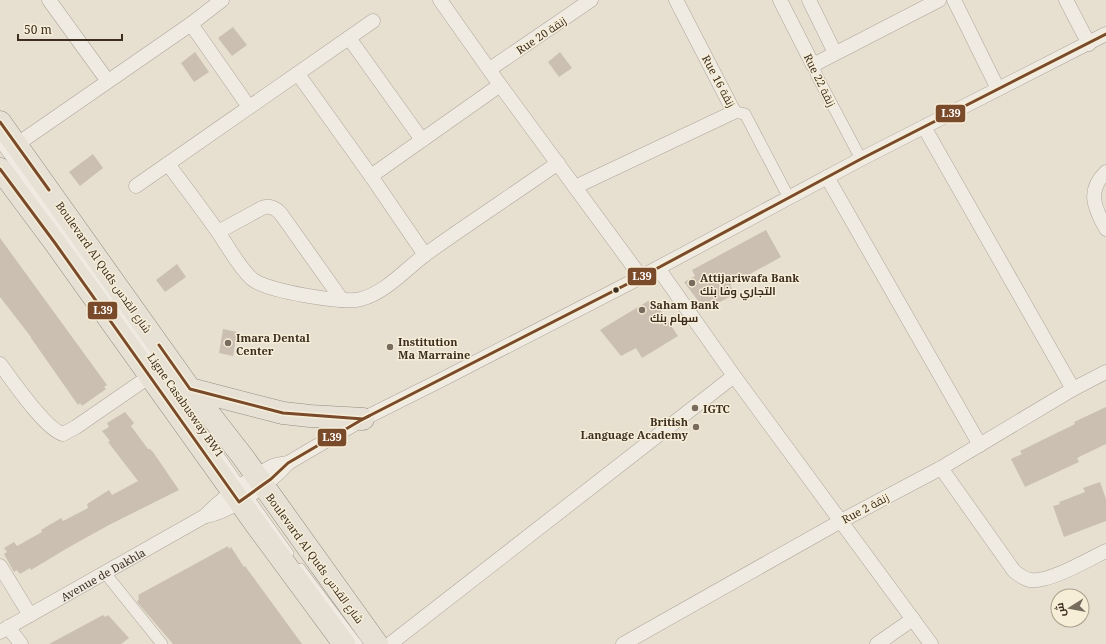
<svg xmlns="http://www.w3.org/2000/svg" width="1106" height="644" viewBox="0 0 1106 644" font-family="'Noto Serif',Cairo,serif">
<style>
.building{fill:#cbbfb2}
.lines{fill:none;stroke-linecap:round;stroke-linejoin:round}
.service-casing{stroke:#ada599;stroke-width:8}
.pedestrian-casing{stroke:#ada599;stroke-width:12}
.minor-casing{stroke:#ada599;stroke-width:15}
.primary-casing{stroke:#928b80;stroke-width:23}
.service{stroke:#efebe3;stroke-width:7}
.pedestrian{stroke:#efebe3;stroke-width:11}
.minor{stroke:#efebe3;stroke-width:14}
.primary{stroke:#e6e1d4;stroke-width:22}
.bus-1-casing{stroke:#f7eed8;stroke-width:6}
.bus-1{stroke:#7a4b2a;stroke-width:3}
.poi-dot{fill:#786c5e;stroke:#f7eed8;stroke-width:1.5}
.bus-dot{fill:#3d2e20;stroke:#f7eed8;stroke-width:1.5}
.labels{text-anchor:middle;dominant-baseline:central;stroke-width:3;stroke-linejoin:round;paint-order:stroke}
.street-label{font-size:11px;fill:#3d2e20;stroke:#f7eed8}
.poi-label{font-size:11px;font-weight:bold;fill:#3d2e20;stroke:#f7eed8;text-anchor:start}
.line-badge{stroke:#f7eed8;stroke-width:1.5}
.badge-label{font-size:11px;text-anchor:middle;font-weight:bold;fill:#fff}
</style>
<rect width="100%" height="100%" fill="#e7e0d1"/>
<!-- building -->
<g class="building">
<path d="M233,27l14,18 -15,11 -14,-18z"/>
<path d="M195,52l14,20 -15,10 -13,-19z"/>
<path d="M560,52l12,16 -13,9 -11,-15z"/>
<path d="M93,154l10,14 -23,18 -11,-14z"/>
<path d="M766,230l15,27 -51,28 5,9 -30,16 -21,-28 11,-6 -3,-6z"/>
<path d="M0,238l107,147 -3,2 2,2 -24,17 -2,-3 -2,2 -47,-67v-1l-31,-40z"/>
<path d="M177,264l9,13 -21,15 -9,-12z"/>
<path d="M648,301l8,2 22,33 -36,22 -6,-10 -15,8 -21,-26z"/>
<path d="M223,329l14,3 -4,24 -14,-3z"/>
<path d="M1106,407v37l-29,14 2,4 -54,25 -14,-28 11,-5 -2,-3 55,-27 -1,-2z"/>
<path d="M125,412l9,11 -3,3 17,23h2l3,3 26,38 -70,35 -38,21 -40,24 -1,-2 -10,6 -3,-4 -3,2 -10,-18 3,-2 -3,-4 10,-6 3,4 25,-14 -1,-2 20,-12 2,3 25,-13 -1,-4 22,-14 3,5 26,-14 -30,-39 2,-1 -8,-10 7,-4 -2,-4z"/>
<path d="M1100,482l6,17v22l-42,16 -11,-31 7,-2 -1,-2 26,-10 -2,-4z"/>
<path d="M228,546l1,3 2,-2 13,20 1,-1 57,78h-129l-36,-42 2,-3 -1,-1 1,-1 -1,-2z"/>
<path d="M103,615l2,2 3,-2 21,23 -8,6h-72z"/>
</g>
<g class="lines">
<defs>
<g id="service">
<path d="M0,145l106,145 136,196"/>
<path d="M248,494l42,59"/>
<path d="M301,567l58,77"/>
</g>
<g id="pedestrian">
<path d="M813,65l4,11 44,83"/>
<path d="M734,112l11,2 44,84"/>
<path d="M105,573l57,71"/>
</g>
<g id="minor">
<path d="M49,0l58,80"/>
<path d="M440,0l60,85 141,192"/>
<path d="M780,0l33,65 126,-65"/>
<path d="M809,0l26,53"/>
<path d="M954,0l44,89"/>
<path d="M1066,0l23,44"/>
<path d="M191,24l58,83"/>
<path d="M349,38l73,102"/>
<path d="M490,69l101,-69"/>
<path d="M298,74l73,102 54,79"/>
<path d="M924,127l149,262"/>
<path d="M16,145l175,-121 31,-24"/>
<path d="M168,164c17,23 34,45 50,68 11,16 20,34 34,47 14,12 91,25 109,20 24,-6 45,-30 65,-45 43,-31 88,-60 132,-91"/>
<path d="M1106,172c-20,19 -11,37 0,57"/>
<path d="M371,176l129,-91"/>
<path d="M827,177l153,268"/>
<path d="M136,186l237,-165"/>
<path d="M575,187l159,-75 -58,-112"/>
<path d="M218,232l44,-24c7,-3 14,0 19,6l61,86"/>
<path d="M658,268l76,108 197,268"/>
<path d="M0,364c12,16 45,65 63,70l13,-7 74,-51"/>
<path d="M941,468l73,103c5,4 10,8 16,9 19,3 59,-21 76,-29"/>
<path d="M206,516c24,-4 66,-34 82,-53"/>
<path d="M0,566l30,49"/>
<path d="M8,627l13,17"/>
<path id="s1" d="M0,632l205,-116c17,-18 46,-39 68,-50 5,-2 10,-2 15,-3l75,-44 80,-40 198,-102 220,-118 245,-125"/>
<path d="M390,644l344,-268"/>
<path d="M623,644l218,-123 100,-53 132,-79 33,-17"/>
<path d="M877,644l36,-25"/>
</g>
<g id="primary">
<path d="M0,122l190,267 53,68 134,187"/>
<path d="M0,169l55,74 202,283 87,118"/>
<path d="M190,389l93,24 27,3 53,3"/>
</g>
</defs>
<!-- service casing -->
<use href="#service" class="service-casing"/>
<!-- pedestrian casing -->
<use href="#pedestrian" class="pedestrian-casing"/>
<!-- minor casing -->
<use href="#minor" class="minor-casing"/>
<!-- primary casing -->
<use href="#primary" class="primary-casing"/>
<!-- service -->
<use href="#service" class="service"/>
<!-- pedestrian -->
<use href="#pedestrian" class="pedestrian"/>
<!-- minor -->
<use href="#minor" class="minor"/>
<!-- primary -->
<use href="#primary" class="primary"/>
<defs>
<g id="bus-1">
<path d="M0,122l49,68"/>
<path d="M0,169l55,74 184,259 32,-23 17,-16 75,-44 278,-142 220,-118 245,-125"/>
<path d="M159,345l31,44 93,24 80,6 6,-3"/>
</g>
</defs>
<!-- bus-1 casing -->
<use href="#bus-1" class="bus-1-casing"/>
<!-- bus-1 -->
<use href="#bus-1" class="bus-1"/>
</g>
<!-- markers -->
<g class="poi-dot">
<circle cx="692" cy="283" r="4"/>
<circle cx="642" cy="310" r="4"/>
<circle cx="228" cy="343" r="4"/>
<circle cx="390" cy="347" r="4"/>
<circle cx="695" cy="408" r="4"/>
<circle cx="696" cy="427" r="4"/>
</g>
<circle class="bus-dot" cx="616" cy="290" r="3.5"/>
<g class="labels">
<!-- street labels -->
<g class="street-label">
<text transform="translate(541 35) rotate(-34)">Rue 20 زنقة</text>
<text transform="translate(820 80) rotate(64)">Rue 22 زنقة</text>
<text transform="translate(719 81) rotate(62)">Rue 16 زنقة</text>
<text transform="translate(104 267) rotate(55)">Boulevard Al Quds شارع القدس</text>
<text transform="translate(186 405) rotate(55)">Ligne Casabusway BW1</text>
<text transform="translate(865 508) rotate(-28)">Rue 2 زنقة</text>
<text transform="translate(315 558) rotate(54)">Boulevard Al Quds شارع القدس</text>
<text stroke="none"><textPath href="#s1" startOffset="118">Avenue de Dakhla</textPath></text>
</g>
<!-- poi labels -->
<g class="poi-label">
<text x="700" y="277">Attijariwafa Bank<tspan x="700" dy="13">التجاري وفا بنك</tspan></text>
<text x="650" y="304">Saham Bank<tspan x="650" dy="13">سهام بنك</tspan></text>
<text x="236" y="337">Imara Dental<tspan x="236" dy="13">Center</tspan></text>
<text x="398" y="341">Institution<tspan x="398" dy="13">Ma Marraine</tspan></text>
<text x="703" y="408">IGTC</text>
<text x="688" y="421" text-anchor="end">British<tspan x="688" dy="13">Language Academy</tspan></text>
</g>
</g>
<g class="line-badge">
<rect x="935" y="104" width="31" height="19" rx="4" fill="#7a4b2a"/>
<rect x="627" y="267" width="30" height="19" rx="4" fill="#7a4b2a"/>
<rect x="87" y="301" width="31" height="19" rx="4" fill="#7a4b2a"/>
<rect x="317" y="428" width="30" height="19" rx="4" fill="#7a4b2a"/>
</g>
<g class="badge-label">
<text x="951" y="117">L39</text>
<text x="642" y="280">L39</text>
<text x="103" y="314">L39</text>
<text x="332" y="441">L39</text>
</g>
<!-- north arrow -->
<g transform="translate(1070 608) rotate(259)"><circle r="19" fill="#f7eed8" stroke="#ada18e"/>
<path d="M0-3L7 15L0 10L-7 15Z" fill="#786c5e"/>
<text y="-6" font-size="11" font-weight="bold" text-anchor="middle" fill="#3d2e20">ش</text>
</g>
<!-- scale -->
<path d="M18 34v6h104v-6" fill="none" stroke="#3d2e20" stroke-width="2"/>
<text x="24" y="34" font-size="12" fill="#3d2e20" stroke="#f7eed8" stroke-width="3" paint-order="stroke">50 m</text>
</svg>
